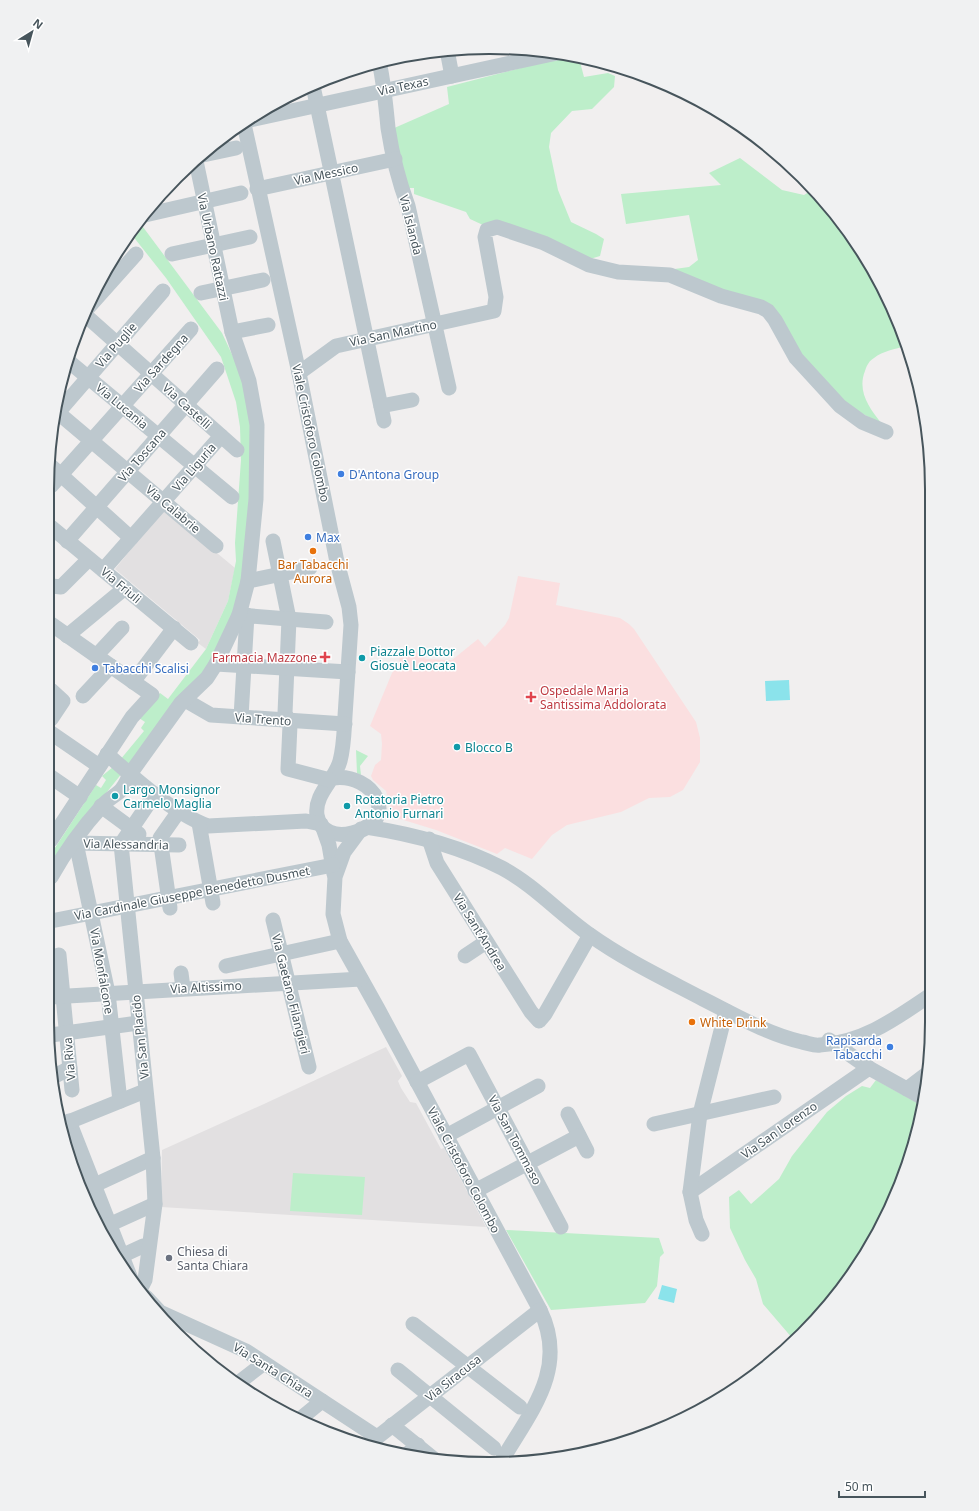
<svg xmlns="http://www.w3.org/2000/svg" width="979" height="1511" viewBox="0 0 979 1511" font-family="'Noto Sans',sans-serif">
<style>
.education{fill:#e2e0e1}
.medical{fill:#fbdfe0}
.green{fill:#bdeeca}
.water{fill:#8be3eb}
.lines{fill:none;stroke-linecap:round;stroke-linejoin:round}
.minor{stroke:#bdc8ce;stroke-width:15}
.shop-dot{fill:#3f7fe0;stroke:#fff;stroke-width:1.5}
.food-dot{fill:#e8710a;stroke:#fff;stroke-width:1.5}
.health-dot{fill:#e0444e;stroke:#fff;stroke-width:1.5}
.culture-dot{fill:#0f9aa8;stroke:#fff;stroke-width:1.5}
.worship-dot{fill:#6b7280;stroke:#fff;stroke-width:1.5}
.labels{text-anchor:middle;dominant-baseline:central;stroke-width:3;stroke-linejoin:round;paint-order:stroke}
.street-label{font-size:12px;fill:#47555c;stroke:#fff}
.shop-label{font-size:12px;fill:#366cbe;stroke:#fff;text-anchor:start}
.food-label{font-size:12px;fill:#c56008;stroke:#fff}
.culture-label{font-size:12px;fill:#0d838f;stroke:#fff;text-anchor:start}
.health-label{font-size:12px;fill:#be3a42;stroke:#fff;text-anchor:end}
.worship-label{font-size:12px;fill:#5b616d;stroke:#fff;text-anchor:start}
.rim{fill:none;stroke:#47555c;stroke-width:2}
</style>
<rect width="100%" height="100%" fill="#f1efef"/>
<!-- education -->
<g class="education">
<path d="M164,509l71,59 -7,33 -22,48 -8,-6 2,-3 -85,-71z"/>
<path d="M386,1047l16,29 -4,5 3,7 9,14 6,1 25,46 3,-1 42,79 -325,-20 1,-57 102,-46z"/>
</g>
<!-- medical -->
<path class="medical" d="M518,576l42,7 -4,22 64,13 9,6 5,5 62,93 4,16v24l-17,28 -13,7 -21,1 -28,14 -54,13 -15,10 -20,24 -27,-11 -8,6 -61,-24 -39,-12 -5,-4 -6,-23 -13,-11 -2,-4 4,-11 6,-5 1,-16 -1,-10 -11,-8 22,-53 7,-10 1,-8 10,-7 16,11 26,1 26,-21 7,8 20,-22 4,-7z"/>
<!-- green -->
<g class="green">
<path d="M568,56l11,2 5,19 24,-4 7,3 -1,11 -22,22 -20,2 -21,22 -2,14 9,43 13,32 25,12 8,5 -4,17 -10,3 -107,-34 -13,-6 -4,-7 -52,-18v-6h-7l-15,-59 57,-25 -2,-17z"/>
<path d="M740,158l42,32 22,5 8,-5 29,30 45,74 20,52c-11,3 -23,5 -32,12 -5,3 -7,7 -9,13 -8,20 4,37 17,53l-40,-21 -38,-43 -22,-41 -129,-47 36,-5 9,-7 -9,-45 -63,9 -5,-30 100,-9 -12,-12z"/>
<path d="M140,223l82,110 22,47 9,68 -10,128 -8,33 -32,66 -72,91 -11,-6 24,-29 -3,-3 4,-6 -6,-4 21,-25 8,6 38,-50 22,-48 8,-40 -1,-18 6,-83 -1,-33 -4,-25 -15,-45 -55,-79 -34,-43z"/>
<path d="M356,750l12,6 -8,10 1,9 -4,-2z"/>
<path d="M113,767l10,5 -37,46 -35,51v-15l45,-69 5,3 5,-8 -4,-4z"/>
<path d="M876,1080l45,25 -23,86 -40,76 -36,46 -29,26 -30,-35 -7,-25 -11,-19 -15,-32 -1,-31 10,-7 12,14 28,-25 13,-23 35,-44 19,-16 16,-10 8,2z"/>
<path d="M293,1173l72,4 -3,38 -72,-4z"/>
<path d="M506,1230l153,8 5,15 -4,4 -3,29 -12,17 -94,7z"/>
</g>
<!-- water -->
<g class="water">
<path d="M789,680l1,20 -24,1 -1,-20z"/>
<path d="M662,1285l15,4 -3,14 -16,-4z"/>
</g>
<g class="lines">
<!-- minor -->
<g class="minor">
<path d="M447,50l5,26"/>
<path d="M379,61c5,23 7,45 9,67 4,26 11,54 20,78l41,182"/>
<path d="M313,86l71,335"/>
<path d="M250,120l307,-67"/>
<path d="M244,124l55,249 38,189 12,45 2,18c-2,30 -4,60 -6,91 -1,15 -1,30 -5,45 -5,19 -26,33 -23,54 3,18 20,22 35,18 51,-12 21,-61 -19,-55"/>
<path d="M203,155l33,-7"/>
<path d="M257,189l138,-30"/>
<path d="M145,215l96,-22"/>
<path d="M172,254l78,-17"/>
<path d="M201,293l62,-13"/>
<path d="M86,310l50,-56"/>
<path d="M84,314l153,136"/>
<path d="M232,332l36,-7"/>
<path d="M67,360l165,137"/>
<path d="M299,373l37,-27 158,-35 2,-14 -11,-60 2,-7 10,-3 47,16 45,22 29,7 52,3 51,21 40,11 7,4 7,9 21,38 44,48 22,16 24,10"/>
<path d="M381,406l31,-6"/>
<path d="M56,411l160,135"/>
<path d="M54,417l109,-126"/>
<path d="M51,466l80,72"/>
<path d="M51,486l140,-157"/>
<path d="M51,527l140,116"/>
<path d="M67,541l150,-172"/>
<path d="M273,541l16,78 -4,94 5,12 -2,44 42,11"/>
<path d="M103,570l118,-134"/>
<path d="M248,581l62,-13"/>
<path d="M51,587l1,-1 9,1 28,-28"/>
<path d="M239,615l87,7"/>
<path d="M51,624l101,71 -20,22 -81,123"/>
<path d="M67,636l58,-48"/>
<path d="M96,656l26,-28"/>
<path d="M216,664l132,8"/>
<path d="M133,682l41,-54"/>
<path d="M51,690l12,11 -12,18"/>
<path d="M83,696l28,-30"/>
<path d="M185,700l26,15 134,9"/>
<path d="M241,717l6,-102"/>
<path d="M51,733l48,33"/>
<path d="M107,754c28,25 66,59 101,72l98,-5 15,3"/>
<path d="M51,777l29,20"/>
<path d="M101,806l38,28"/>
<path d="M199,823l14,80"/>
<path d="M366,827c46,7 93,19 136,41 32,17 58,46 88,67 35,25 75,44 113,64 32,16 64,35 99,43 6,1 12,4 18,3 42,-2 75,-26 109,-49"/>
<path d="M323,828l6,17 5,29"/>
<path d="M361,829l-17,23 -9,25 -2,37 7,27 38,68 162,301c29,59 -10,102 -39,152"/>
<path d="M429,839l8,24 94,149 8,9 6,-7 45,-79"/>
<path d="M74,843l105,2"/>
<path d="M76,843l32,150 12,108"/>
<path d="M51,877c14,-25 32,-50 51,-71 5,-6 11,-9 17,-14 6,-5 8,-12 11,-18l51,-71 26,-25 9,-14 23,-49 9,-34 8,-82 1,-74 -8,-44 -17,-49 -36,-171"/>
<path d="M170,908l-10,-70 19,-27"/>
<path d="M273,920l36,147"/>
<path d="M51,921l282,-56"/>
<path d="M59,955l13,135"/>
<path d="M465,956l21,-14"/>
<path d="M226,966l114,-25"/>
<path d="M181,973l2,15"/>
<path d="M51,997l310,-18"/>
<path d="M51,1035l87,-12"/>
<path d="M829,1040l40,28 54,30"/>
<path d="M51,1078l19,-10"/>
<path d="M417,1082l52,-28 92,173"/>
<path d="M907,1089l21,-16"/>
<path d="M568,1114l19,37"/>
<path d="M69,1121l62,158"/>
<path d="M654,1124l120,-27"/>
<path d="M61,1125l84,-34"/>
<path d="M446,1136l92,-50"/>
<path d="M84,1190l69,-32"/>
<path d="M475,1191l104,-55"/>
<path d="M690,1192l179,-124"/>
<path d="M102,1228l53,-24"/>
<path d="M702,1234l-6,-14 -6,-28 10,-78 26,-103"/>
<path d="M117,1258l26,-12"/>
<path d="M140,1290l5,-10 10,-76 -2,-46 -32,-314 34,-50"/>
<path d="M146,1297l14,15 86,39 131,86"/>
<path d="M413,1324l107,83"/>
<path d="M398,1370l96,78"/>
<path d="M237,1384l27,-21"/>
<path d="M300,1419l22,-18"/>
<path d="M392,1425l42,34"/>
<path d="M366,1446l174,-136"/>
<path d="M405,1456l13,-11"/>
</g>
</g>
<!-- markers -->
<g class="shop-dot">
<circle cx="341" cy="474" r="4"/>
<circle cx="308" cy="537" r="4"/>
<circle cx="95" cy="668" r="4"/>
<circle cx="890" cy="1047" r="4"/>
</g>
<g class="food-dot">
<circle cx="313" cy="551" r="4"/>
<circle cx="692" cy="1022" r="4"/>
</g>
<g class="health-dot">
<path d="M323 651h4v4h4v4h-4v4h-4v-4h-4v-4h4z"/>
<path d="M529 691h4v4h4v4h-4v4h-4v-4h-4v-4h4z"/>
</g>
<g class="culture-dot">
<circle cx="362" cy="658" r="4"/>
<circle cx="457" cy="747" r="4"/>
<circle cx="115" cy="796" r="4"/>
<circle cx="347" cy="806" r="4"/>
</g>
<circle class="worship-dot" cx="169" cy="1258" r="4"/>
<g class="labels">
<!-- street labels -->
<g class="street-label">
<text transform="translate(403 86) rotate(-12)">Via Texas</text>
<text transform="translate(326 174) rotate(-12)">Via Messico</text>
<text transform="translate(411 225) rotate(76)">Via Islanda</text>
<text transform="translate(213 247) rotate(78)">Via Urbano Rattazzi</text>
<text transform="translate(393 333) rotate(-12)">Via San Martino</text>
<text transform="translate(116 345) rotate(-49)">Via Puglie</text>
<text transform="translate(161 363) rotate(-48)">Via Sardegna</text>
<text transform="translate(122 406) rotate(40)">Via Lucania</text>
<text transform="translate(187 406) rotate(42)">Via Castelli</text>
<text transform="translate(311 433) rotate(78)">Viale Cristoforo Colombo</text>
<text transform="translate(142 455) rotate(-49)">Via Toscana</text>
<text transform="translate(194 467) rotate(-49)">Via Liguria</text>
<text transform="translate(173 509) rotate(40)">Via Calabrie</text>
<text transform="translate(121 585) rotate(40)">Via Friuli</text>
<text transform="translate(263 719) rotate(4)">Via Trento</text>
<text transform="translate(126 844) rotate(1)">Via Alessandria</text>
<text transform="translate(192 893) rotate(-11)">Via Cardinale Giuseppe Benedetto Dusmet</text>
<text transform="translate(480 932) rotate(58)">Via Sant'Andrea</text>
<text transform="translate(102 971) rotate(80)">Via Monfalcone</text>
<text transform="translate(206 987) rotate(-3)">Via Altissimo</text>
<text transform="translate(291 994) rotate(76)">Via Gaetano Filangieri</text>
<text transform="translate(140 1037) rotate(-96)">Via San Placido</text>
<text transform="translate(69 1059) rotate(-95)">Via Riva</text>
<text transform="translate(779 1130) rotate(-35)">Via San Lorenzo</text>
<text transform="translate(515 1140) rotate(62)">Via San Tommaso</text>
<text transform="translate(464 1170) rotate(62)">Viale Cristoforo Colombo</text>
<text transform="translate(273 1370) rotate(32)">Via Santa Chiara</text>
<text transform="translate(453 1378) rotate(-38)">Via Siracusa</text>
</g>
<!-- shop labels -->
<g class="shop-label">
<text x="349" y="474">D'Antona Group</text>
<text x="316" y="537">Max</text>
<text x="103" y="668">Tabacchi Scalisi</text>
<text x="882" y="1040" text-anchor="end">Rapisarda<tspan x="882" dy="14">Tabacchi</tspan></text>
</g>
<!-- food labels -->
<g class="food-label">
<text x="313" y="564">Bar Tabacchi<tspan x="313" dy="14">Aurora</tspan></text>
<text x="700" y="1022" text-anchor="start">White Drink</text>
</g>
<!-- culture labels -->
<g class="culture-label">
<text x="370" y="651">Piazzale Dottor<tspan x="370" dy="14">Giosuè Leocata</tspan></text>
<text x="465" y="747">Blocco B</text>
<text x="123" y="789">Largo Monsignor<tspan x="123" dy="14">Carmelo Maglia</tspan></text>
<text x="355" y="799">Rotatoria Pietro<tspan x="355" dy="14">Antonio Furnari</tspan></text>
</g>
<!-- health labels -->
<g class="health-label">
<text x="317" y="657">Farmacia Mazzone</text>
<text x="540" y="690" text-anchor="start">Ospedale Maria<tspan x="540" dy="14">Santissima Addolorata</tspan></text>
</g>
<!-- worship labels -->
<g class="worship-label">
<text x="177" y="1251">Chiesa di<tspan x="177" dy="14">Santa Chiara</tspan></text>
</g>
</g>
<!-- crop -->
<path d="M0 0H979V1511H0ZM489 54H490A435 435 0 0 1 925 489V1022A435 435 0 0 1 490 1457H489A435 435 0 0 1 54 1022V489A435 435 0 0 1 489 54Z" fill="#f0f1f2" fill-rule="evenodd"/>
<path class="rim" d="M489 54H490A435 435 0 0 1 925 489V1022A435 435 0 0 1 490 1457H489A435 435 0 0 1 54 1022V489A435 435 0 0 1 489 54Z"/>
<!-- north arrow -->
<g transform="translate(32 32) rotate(37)" stroke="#ffffff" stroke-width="3" paint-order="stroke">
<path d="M0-3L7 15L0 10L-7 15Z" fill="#47555c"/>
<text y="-6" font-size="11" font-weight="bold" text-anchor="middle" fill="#47555c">N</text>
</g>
<!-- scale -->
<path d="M839 1491v6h86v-6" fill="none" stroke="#47555c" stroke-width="2"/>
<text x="845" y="1491" font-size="12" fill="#47555c" stroke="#ffffff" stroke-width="3" paint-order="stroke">50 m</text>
</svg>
